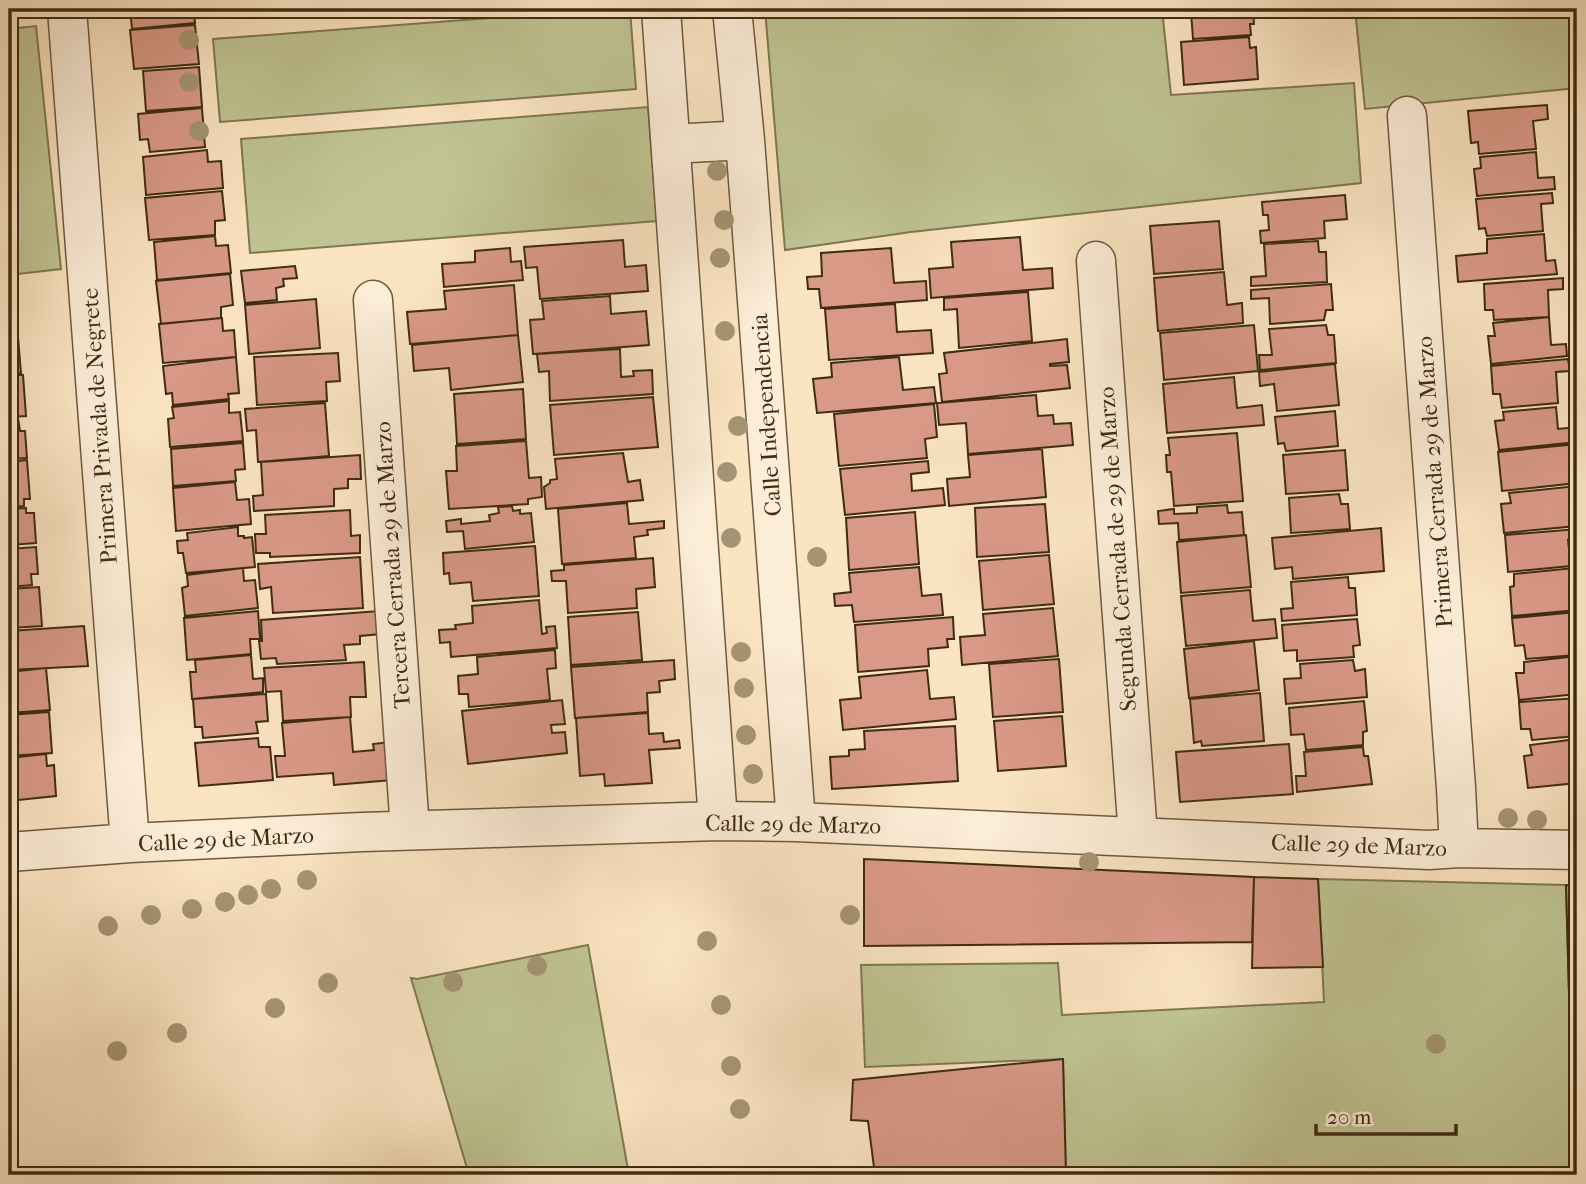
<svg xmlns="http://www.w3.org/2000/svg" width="1586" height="1184" viewBox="0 0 1586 1184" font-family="'IM FELL French Canon',serif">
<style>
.green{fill:#c0c493;stroke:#807853;stroke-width:2}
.building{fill:#d99987;stroke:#3f2c13;stroke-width:2}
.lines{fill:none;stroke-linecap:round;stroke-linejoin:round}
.street-casing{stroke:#6e5a3f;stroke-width:41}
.street{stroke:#fcedd7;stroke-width:38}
.tree{fill:#a59473}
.labels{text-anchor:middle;stroke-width:6;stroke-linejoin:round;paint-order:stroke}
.street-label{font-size:23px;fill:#3f2c13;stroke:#fcedd7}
</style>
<rect width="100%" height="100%" fill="#fbe4c2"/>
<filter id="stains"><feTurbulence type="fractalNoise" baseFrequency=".00286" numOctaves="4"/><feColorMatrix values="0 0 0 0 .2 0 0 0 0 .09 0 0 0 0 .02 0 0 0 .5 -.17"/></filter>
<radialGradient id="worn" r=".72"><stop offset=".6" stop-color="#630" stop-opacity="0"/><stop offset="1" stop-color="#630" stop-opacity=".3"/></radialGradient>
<path class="green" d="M608,9H630L636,89L220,122L213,39Z
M765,9H1162L1171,95L1354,83L1361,183L911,232L785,250Z
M1355,9H1577V88L1365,109Z
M36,26L61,269L9,275V29Z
M648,107L657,221L250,253L241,139Z
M1318,879L1566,885L1569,994H1577V1175H1066L1063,1059L865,1067L861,965L1058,963L1062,1015L1324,1002Z
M588,945L629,1175H469L411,978L417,979Z"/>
<path class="building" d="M130,9H194L195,23L132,29Z
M1177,9H1253L1254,24H1250L1251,35L1193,39L1191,12L1177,14Z
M195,25L199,64L134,69L130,30Z
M1249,37L1250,48L1256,47L1258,79L1184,85L1181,42Z
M199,67L202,107L146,111L143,71Z
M1547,105L1548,119L1533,121L1536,149L1479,154L1478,142L1471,143L1468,111Z
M202,108L205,147L150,152L148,139L140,140L138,114Z
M207,150L208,162L221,161L223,188L146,195L143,157Z
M1536,152L1538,178L1554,177L1555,189L1477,196L1474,169L1481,168L1480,157Z
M222,191L225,220L215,221V235L149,240L145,198Z
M1552,193L1553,203L1541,204L1543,231L1487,236L1485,228L1479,229L1476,199Z
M1345,195L1347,219L1324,221L1325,238L1261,243L1260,231L1269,230L1268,215H1263L1262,202Z
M1219,221L1223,269L1154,274L1150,226Z
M1544,234L1546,261L1555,260L1557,274L1458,282L1456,256L1487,253V239Z
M215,236L216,246L228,245L231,273L157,280L154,242Z
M1020,237L1023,270L1052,268L1053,288L931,298L929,269L953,267L951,242Z
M623,240L625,267L646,265L648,291L540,299L537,267L526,268L524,247Z
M1318,241L1319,252H1326L1327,282L1251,286V277L1266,276L1264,244Z
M510,248L511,262L521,261L523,280L444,287L442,264L475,262V251Z
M891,248L894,283L926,281L927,300L821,308L819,289H808L807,277L822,276L821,253Z
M295,266L297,278L283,279L284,286L276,288L277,300L245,303L241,271Z
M1224,272L1227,305L1242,303L1243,323L1158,331L1154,278Z
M230,274L233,305L221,307V318L161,324L156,281Z
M1563,278V289L1548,290L1549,317L1494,320L1493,310H1485L1484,284Z
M1331,284L1333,310H1326L1324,320L1270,324L1269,298L1251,299V290Z
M514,285L518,335L410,344L407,312L446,309L444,291Z
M9,291H15L17,322H11L12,335H9Z
M1028,292L1032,341L959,348L957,309L944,310V298Z
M610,296L611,314L646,311L649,345L533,354L530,320L544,319L542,301Z
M316,299L320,348L249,354L245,305Z
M895,304L897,332L931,330L933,353L829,360L825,309Z
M1549,317L1551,345L1566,344L1567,356L1491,364L1488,336H1495L1493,323Z
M222,318L223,331L234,330L236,357L163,363L159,324Z
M1254,325L1258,371L1164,380L1160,333Z
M1326,325L1328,335H1334L1336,363L1260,370L1259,355H1272L1269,329Z
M9,335L10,338L18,337L21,373L9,374Z
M518,335L523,382L451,390L449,368L414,371L412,345Z
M1067,339L1069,362L1050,364V366L1067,365L1070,388L942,402L939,374L947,373L944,353Z
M620,349L621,377L634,376L633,371L652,370L653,394L550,401L549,371L539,372L537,354Z
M338,353L340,381L326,382L327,401L257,405L254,357Z
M236,357L239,393L228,394L229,399L173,405L172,393L166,394L163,366Z
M899,357L903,390L934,387L936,403L817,413L813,379L832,377L831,363Z
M1568,359L1570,371L1556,372L1558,403L1502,408L1500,394H1493L1491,366Z
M1335,364L1339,405L1277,411L1274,384L1260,386L1259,372Z
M9,375H23L26,416L9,417Z
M1234,377L1237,408L1262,405L1264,425L1167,433L1163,384Z
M523,389L526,439L457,444L454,394Z
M1036,395L1038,416L1053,415L1054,424L1071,423L1073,445L968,454L966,423L939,425L937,403Z
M653,397L658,447L554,455L550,405Z
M229,401V413L240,412L243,441L170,447L168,419L174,418L172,407Z
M325,403L329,456L258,462L256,430L247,431L245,409Z
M934,404L937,437L925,439L927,458L839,466L834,414Z
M1556,407L1558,429L1576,427L1577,442L1499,450L1495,421L1504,420L1503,412Z
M1335,411L1338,446L1286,451L1284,443L1278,444L1275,417Z
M9,418H18L20,431H25L27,458L9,459Z
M1237,433L1243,501L1174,506L1171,472H1167L1166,455H1170L1168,438Z
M526,441L529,478L541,477L542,497L528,499V504L449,509L446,471H457L456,446Z
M243,443L245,469L235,470L236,481L173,486L171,449Z
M1577,444V483L1502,491L1498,452Z
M1042,449L1046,497L949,506L947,479L970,477L968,455Z
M1345,450L1348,490L1286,494L1283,455Z
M623,453L628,482L640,480L643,500L546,509L544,487L550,483V480L557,479L555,459Z
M360,455L361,479H348V488L334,489V506L254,511L253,496L263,495L261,462Z
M27,460L30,499H24V506L9,507V462Z
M928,461L929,472L911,474L912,491L943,488L945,505L845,515L840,469Z
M235,482L237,500L249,499L251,524L176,531L173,488Z
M1577,486V526L1504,533L1501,504L1511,503L1509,493Z
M1339,494L1341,504H1348L1350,529L1291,533L1289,498Z
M627,503L629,524L664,521V528L647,530L648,535L634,537L636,558L562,564L558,509Z
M1045,504L1049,552L977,557L975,508Z
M1227,505L1228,513L1242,512L1244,535L1179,540L1178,523L1159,524L1158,511L1174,509V514L1197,513V507Z
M512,506L513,511L520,510V514L531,513L534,542L465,549L463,531L447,532L446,521L461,519V524L490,521L489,515L499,513L498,507Z
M26,508V513H34L36,543L9,545V509Z
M350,510L351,536L360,535V553L270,557V553H256L255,534H266L265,515Z
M915,512L919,564L849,570L846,518Z
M238,527V536H244V538L252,537L255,567L186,573L183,553H178L177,541L188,540L187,533Z
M1381,528L1384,571L1293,579L1292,567L1275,569L1272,538Z
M1577,529V539L1568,540L1571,566L1508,572L1505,535Z
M1246,535L1251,587L1181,593L1177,542Z
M535,546L539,596L473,601L471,582L450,584L449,573L444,574L443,553Z
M36,547L38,574H31L32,585L9,587V549Z
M1049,555L1054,604L983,610L979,561Z
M360,557L363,608L273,613L271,587L260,589L258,564Z
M653,558L655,587L636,589L637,608L568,613L566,581H552L551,571L564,570V565Z
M919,567L922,596L941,594L943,615L854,622L852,605L835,606L834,594L851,592L849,573Z
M243,568L244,581L255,580L258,608L185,616L182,588L188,586L187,575Z
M1574,568L1575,583H1577V610L1512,616L1510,587L1514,586V574Z
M1348,577L1349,588H1355L1357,615L1282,621L1281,609L1293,608L1291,582Z
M39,587L42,626L9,628V589Z
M1250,590L1253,621L1275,619L1277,638L1186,646L1181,596Z
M539,600L542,634L547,633L546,627L555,626L557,648L451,657L450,642L440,643L439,630L456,629L455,625L473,623L472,606Z
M1053,608L1058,656L962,665L960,637L985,635L983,614Z
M258,611L260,639H250L251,654L187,660L184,618Z
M379,611L381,634L360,636V644L344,645L346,660L277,664L276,658L261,659L259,641H262L261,620Z
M638,612L642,660L571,665L568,617Z
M1577,612V623L1575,624L1577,655L1526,659L1524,645L1515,646L1512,618Z
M953,617L954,639H947L948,647L928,649L929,666L858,672L855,625Z
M1357,619L1360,645L1353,646L1354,657L1297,661V650L1284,651L1282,625Z
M84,626L88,666L9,670V631Z
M1254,641L1259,690L1189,698L1184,649Z
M555,650L556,668L547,669L550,700L469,707L468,694H459L458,676L478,674L477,657Z
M251,655L253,679L263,678V692L192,699L190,672H196L195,660Z
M1577,656V694L1519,700L1516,673H1524V662Z
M1059,659L1063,712L993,717L989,664Z
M674,660L675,679L659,681L660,692L647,693L648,712L575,718L571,667Z
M1353,660L1355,671L1365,669L1367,697L1286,704L1284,679L1301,678L1300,664Z
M364,662L366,697H350L351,717L283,721L281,691L266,692L264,668Z
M46,668L50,710L9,713V672Z
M927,670L930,699L954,697L956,719L843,730L840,700L861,698L859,677Z
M1260,693L1264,741L1202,746L1201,741L1194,743L1190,699Z
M266,694L268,721L256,722L258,733L203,738L202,727H195L193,699Z
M1577,698V736L1532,740L1530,729H1521L1519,702Z
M562,700L565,724L551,725L552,733L565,732L567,753L468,764L462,711Z
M1364,701L1367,731L1363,732V745L1306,750L1304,734L1291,735L1289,708Z
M49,712L52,753L9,756V715Z
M648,713L649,734L663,733L664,742L679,740L680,748L649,750L652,783L605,786L604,774L580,776L576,718Z
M1062,716L1066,766L998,771L994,721Z
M350,717L353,752L374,750L373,744L389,742L392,780L334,785L333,773L277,777L275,756H285L282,723Z
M955,726L958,781L832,789L830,757L849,756V750L865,749L864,731Z
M258,738L259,747H270L273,780L199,786L195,743Z
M1577,739V783L1528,788L1524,756L1532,755L1530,745Z
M1289,744L1293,794L1180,802L1176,752Z
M1363,747L1364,756H1368L1372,784L1297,792L1296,776H1306L1304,752Z
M46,754L47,766L54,765L56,796L9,801V758Z
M864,859L1254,877L1252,942L864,946Z
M1254,877L1318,879L1323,967L1252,968Z
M1566,885L1577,886V994H1569Z
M1063,1059L1066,1175H875L868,1121L851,1120L853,1080Z"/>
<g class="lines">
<defs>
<path id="street" d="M67,9L130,843
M661,9L718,821
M732,9L745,140L796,822
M1407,116L1456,788L1459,848
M671,144L745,140
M1096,261L1138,836
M373,300L410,830
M9,852L130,843L362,832L718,821L796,822L1429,850L1459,848L1577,850"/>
</defs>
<use href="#street" class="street-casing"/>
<use href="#street" class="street"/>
</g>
<g class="tree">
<circle cx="189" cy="40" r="10"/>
<circle cx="189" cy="82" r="10"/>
<circle cx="199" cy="131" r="10"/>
<circle cx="717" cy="171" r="10"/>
<circle cx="724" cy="220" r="10"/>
<circle cx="720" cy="258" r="10"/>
<circle cx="725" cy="331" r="10"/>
<circle cx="738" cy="426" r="10"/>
<circle cx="727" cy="472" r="10"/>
<circle cx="731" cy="538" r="10"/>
<circle cx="817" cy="557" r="10"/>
<circle cx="741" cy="652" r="10"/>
<circle cx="744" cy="688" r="10"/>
<circle cx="746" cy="735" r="10"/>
<circle cx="753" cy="774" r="10"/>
<circle cx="1508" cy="818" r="10"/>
<circle cx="1537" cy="820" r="10"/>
<circle cx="1089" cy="862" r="10"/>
<circle cx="307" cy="880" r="10"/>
<circle cx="271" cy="889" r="10"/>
<circle cx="248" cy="895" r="10"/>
<circle cx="225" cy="902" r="10"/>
<circle cx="192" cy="909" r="10"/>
<circle cx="151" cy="915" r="10"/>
<circle cx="850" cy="915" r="10"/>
<circle cx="108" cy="926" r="10"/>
<circle cx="707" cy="941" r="10"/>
<circle cx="537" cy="966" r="10"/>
<circle cx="453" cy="982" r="10"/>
<circle cx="328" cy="983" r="10"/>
<circle cx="721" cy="1005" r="10"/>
<circle cx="275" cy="1008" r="10"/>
<circle cx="177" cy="1033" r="10"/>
<circle cx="1436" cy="1044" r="10"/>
<circle cx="117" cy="1051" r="10"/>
<circle cx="731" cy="1066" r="10"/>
<circle cx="740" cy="1109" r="10"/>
</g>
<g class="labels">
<g class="street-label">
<text transform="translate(766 415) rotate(-94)" y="8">Calle Independencia</text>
<text transform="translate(99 426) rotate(-94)" y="8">Primera Privada de Negrete</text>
<text transform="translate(1434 482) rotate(-94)" y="8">Primera Cerrada 29 de Marzo</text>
<text transform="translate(1117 549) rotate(-94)" y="8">Segunda Cerrada de 29 de Marzo</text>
<text transform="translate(392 565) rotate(-94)" y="8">Tercera Cerrada 29 de Marzo</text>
<text transform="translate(793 824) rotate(1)" y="8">Calle 29 de Marzo</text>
<text transform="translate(226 839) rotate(-3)" y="8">Calle 29 de Marzo</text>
<text transform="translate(1359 845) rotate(2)" y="8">Calle 29 de Marzo</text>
</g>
</g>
<rect width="1586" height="1184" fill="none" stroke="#fbe4c2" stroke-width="35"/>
<rect x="10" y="10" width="1565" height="1163" fill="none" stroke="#3f2c13" stroke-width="3.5"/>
<rect x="18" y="18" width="1551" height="1149" fill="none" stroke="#3f2c13" stroke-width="2"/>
<path d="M1316 1124v10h140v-10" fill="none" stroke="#3f2c13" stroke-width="3.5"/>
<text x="1327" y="1124" font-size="21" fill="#3f2c13" stroke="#fcedd7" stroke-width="5" paint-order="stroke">20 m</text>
<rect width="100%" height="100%" filter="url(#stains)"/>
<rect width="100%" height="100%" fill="url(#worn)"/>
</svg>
